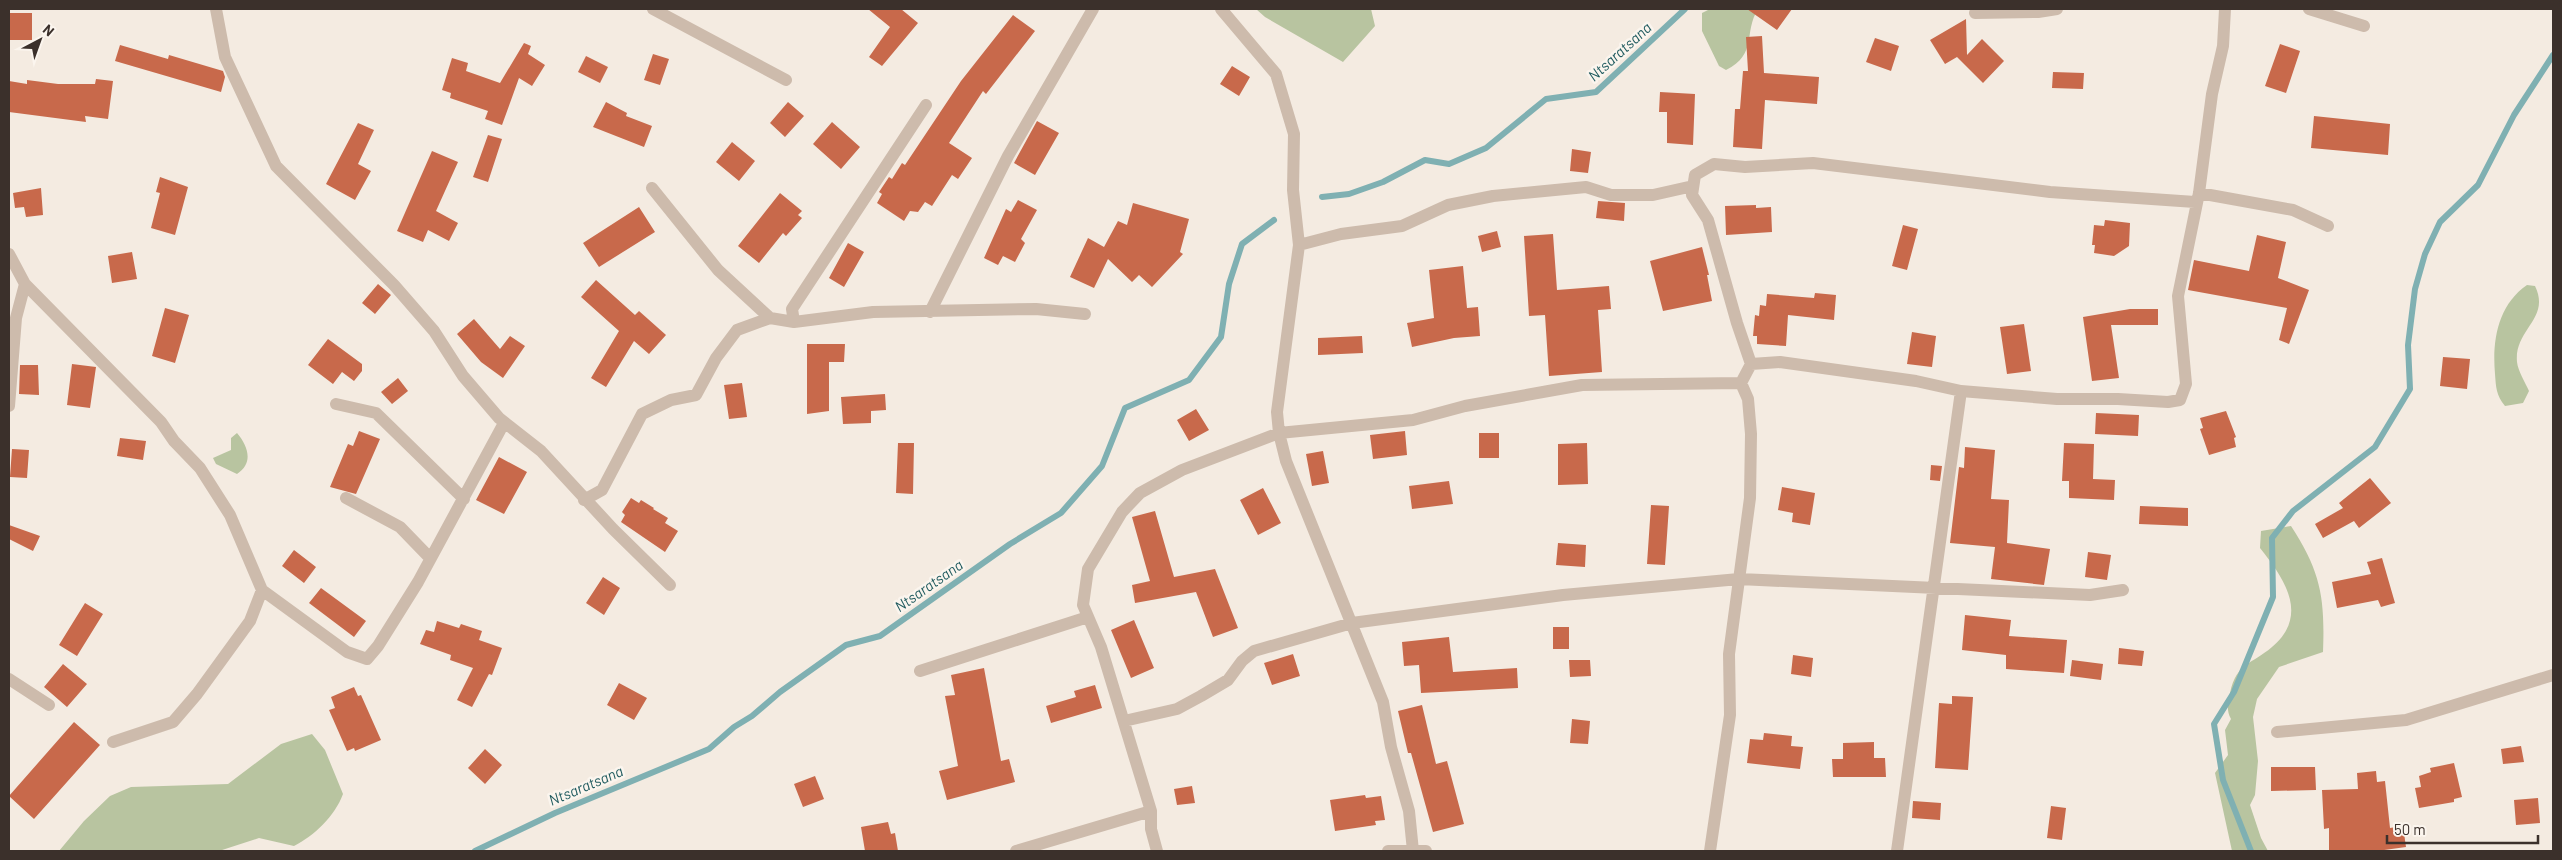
<svg xmlns="http://www.w3.org/2000/svg" width="2562" height="860" viewBox="0 0 2562 860" font-family="Barlow,sans-serif">
<style>
.green{fill:#b8c4a0}
.lines{fill:none;stroke-linecap:round;stroke-linejoin:round}
.stream{stroke:#7fb0b2;stroke-width:6}
.building{fill:#c8694b}
.minor{stroke:#cdbbac;stroke-width:12}
.labels{text-anchor:middle;stroke-width:5;stroke-linejoin:round;paint-order:stroke}
.water-label{font-size:15px;font-style:italic;fill:#1f5a5e;stroke:#fbf5ee}
</style>
<rect width="100%" height="100%" fill="#f4ebe1"/>
<path class="green" d="M1256,9H1371L1375,26L1343,62L1265,17Z
M1710,9H1758C1743,33 1758,54 1726,70L1719,66L1702,31V13Z
M2527,285L2535,286C2551,319 2514,329 2517,362C2518,371 2525,382 2529,391L2523,403L2505,406C2496,395 2496,387 2495,374C2492,340 2498,305 2527,285Z
M237,433C248,446 254,463 237,474L216,464L213,458L231,450V438Z
M2291,526C2321,572 2325,598 2323,652L2279,667L2257,699L2253,717L2258,761L2255,795L2250,805L2261,838L2268,851H2232L2215,773L2228,755L2225,730L2231,719C2226,710 2228,703 2230,693C2237,662 2251,665 2272,647C2310,615 2284,578 2260,548L2261,531Z
M312,734L325,750L343,794C335,816 314,836 294,846L259,838L219,851H59L84,821L110,796L131,787L228,784L281,744Z"/>
<g class="lines">
<path class="stream" d="M1322,197L1349,194L1383,182L1425,160L1449,164L1486,148L1546,99L1596,92L1685,9
M475,851L555,813L709,749L734,727L752,716L780,692L846,645L880,636L1010,544L1061,513L1102,466L1125,408L1189,380L1221,337L1229,284L1242,244L1274,220
M2251,851L2223,780L2214,724L2234,692L2273,597L2272,538L2293,511L2375,447L2410,389L2408,345L2415,289L2425,254L2440,222L2478,185L2514,115L2553,55"/>
</g>
<path class="building" d="M868,9H901L918,23L882,66L869,57L890,27Z
M1747,9H1792L1777,30Z
M9,13H32V40H9Z
M1013,15L1035,31L986,94L983,91L949,143L972,158L958,179L952,175L932,206L925,202L918,212L910,211L904,221L877,203L882,194L879,192L889,177L892,179L902,163L905,165L961,81Z
M1966,19L1967,55L1982,39L2004,61L1983,83L1957,57L1945,64L1930,40Z
M1762,36L1764,73L1819,77L1817,104L1765,100L1762,149L1733,147L1735,109H1740L1743,71H1748L1746,37Z
M1875,38L1899,46L1891,71L1866,62Z
M524,43L531,46L528,54L545,65L532,86L519,78L502,125L485,119L488,111L450,98L451,93L442,90L452,58L468,63L466,71L500,83Z
M2280,44L2300,51L2286,93L2265,86Z
M120,45L168,59L169,55L223,71L225,77L221,92L115,61Z
M653,54L669,59L660,85L644,80Z
M586,56L608,67L600,83L578,72Z
M1232,66L1250,77L1239,96L1220,84Z
M2053,72L2084,73L2083,89L2052,88Z
M96,79L113,81L108,119L85,116L86,122L9,112V81L27,84V80L58,84H95Z
M1660,92L1695,94L1693,145L1667,143V112H1659Z
M606,102L627,113L626,116L652,126L644,147L593,127Z
M788,102L804,116L785,137L770,123Z
M2314,116L2390,124L2388,155L2311,148Z
M1037,121L1059,133L1035,175L1014,163Z
M832,122L860,147L841,169L813,144Z
M358,123L374,130L358,164L371,171L355,200L326,184Z
M488,135L502,139L488,182L473,177Z
M732,142L755,161L739,181L716,162Z
M1572,149L1591,152L1588,173L1570,171Z
M432,151L458,162L436,211L458,223L449,241L428,230L423,242L397,231Z
M160,177L188,187L175,235L151,228L160,193L156,192Z
M41,188L43,215L26,217L24,207L15,208L13,193Z
M780,193L802,211L798,215L802,218L786,236L783,233L759,263L738,246Z
M1018,200L1037,210L1021,239L1025,243L1015,262L1003,256L998,265L984,258L1006,209L1011,212Z
M1598,201L1625,203L1624,221L1596,218Z
M1133,203L1189,219L1180,252L1183,254L1152,287L1139,275L1132,282L1108,259L1094,288L1070,277L1088,238L1104,247L1118,221L1127,225Z
M1756,205V208L1771,207L1772,232L1726,235L1725,206Z
M639,207L655,232L599,267L583,243Z
M2105,220L2130,223L2129,246L2114,256L2094,253L2095,245H2092L2094,225L2104,226Z
M1903,225L1918,229L1907,270L1892,266Z
M1497,231L1501,247L1482,252L1478,236Z
M1553,234L1557,290L1609,286L1611,309L1598,310L1602,372L1549,376L1545,315L1529,316L1524,236Z
M2257,235L2286,242L2278,278L2309,290L2289,344L2279,340L2287,308L2188,290L2194,260L2249,271Z
M848,243L864,252L844,287L829,278Z
M1702,247L1709,275H1707L1712,301L1663,311L1650,261Z
M132,252L137,279L112,283L108,256Z
M1463,266L1467,308L1478,307L1480,336L1454,338L1412,347L1407,323L1434,318L1429,270Z
M596,280L635,315L639,311L666,335L649,354L634,341L606,387L591,378L619,331L581,297Z
M378,284L391,295L375,314L362,303Z
M1815,293L1836,295L1834,320L1788,315L1786,346L1757,344V336H1753L1755,315L1759,316L1760,305L1766,306L1767,294L1814,298Z
M165,308L189,315L175,363L152,356Z
M2130,309H2158V325H2111L2119,378L2092,381L2083,317Z
M474,319L500,349L510,336L525,346L503,378L481,362L457,334Z
M2024,324L2031,371L2007,374L2000,327Z
M1912,332L1936,336L1932,367L1907,364Z
M1362,336L1363,353L1318,355V338Z
M328,339L362,364V371L354,381L342,372L333,384L308,365Z
M807,344H845L844,362H829V411L807,414Z
M2443,357L2470,359L2467,389L2440,386Z
M72,364L96,367L90,408L67,405Z
M20,365H38L39,395L19,394Z
M398,378L408,391L392,404L381,392Z
M742,383L747,417L729,419L724,385Z
M885,394L886,410L871,411V423L843,424L841,397Z
M1196,409L1209,430L1189,441L1177,420Z
M2226,411L2236,437L2234,438L2236,447L2209,455L2200,429L2203,428L2200,418Z
M2096,413L2139,415L2138,436L2095,434Z
M359,431L380,439L356,494L330,487L348,444L353,446Z
M1405,431L1407,455L1373,459L1370,435Z
M1479,433H1499V458H1479Z
M120,438L146,441L143,460L117,456Z
M898,443H914L913,494L896,493Z
M1587,443L1588,484L1558,485V444Z
M2064,443L2094,444L2093,479L2115,480L2114,500L2069,498V481H2062Z
M1965,447L1995,450L1991,499L2009,500L2007,543L2050,549L2044,585L1991,579L1995,547L1950,543L1959,467L1964,468Z
M12,449L29,450L27,478L10,477Z
M1323,451L1329,483L1312,486L1306,454Z
M499,457L527,472L504,514L476,500Z
M1931,465L1942,466L1940,481L1930,480Z
M2370,478L2391,503L2359,528L2354,521L2323,538L2315,524L2343,508L2339,503Z
M1449,481L1453,504L1412,509L1409,486Z
M1782,487L1815,493L1810,525L1792,522L1793,513L1778,510Z
M1263,488L1281,523L1258,535L1240,500Z
M631,498L639,503L641,500L654,508L653,509L668,518L665,523L678,531L665,552L621,522L625,515L622,512Z
M1651,505L1669,506L1665,565L1647,564Z
M2140,506L2188,508V526L2139,524Z
M1155,511L1174,577L1215,569L1238,628L1213,637L1196,592L1135,603L1132,585L1150,581L1132,517Z
M9,525L40,536L33,551L9,539Z
M1558,543L1586,545L1585,567L1556,565Z
M294,550L316,567L304,583L282,566Z
M2088,552L2111,555L2107,580L2085,577Z
M2382,558L2395,603L2381,607L2378,600L2337,608L2332,582L2371,574L2367,562Z
M603,577L620,588L604,615L586,603Z
M321,588L366,621L354,637L309,603Z
M85,603L103,614L77,656L59,645Z
M1965,615L2011,620L2009,636L2067,640L2064,673L2006,669V655L1962,650Z
M1134,620L1154,668L1131,678L1111,630Z
M437,621L459,628L461,624L482,631L479,640L502,648L492,675L489,674L472,707L457,700L473,668L450,660L451,655L420,644L426,630L434,632Z
M1553,627H1569V649H1553Z
M1449,637L1453,672L1517,668L1518,688L1421,693L1419,665L1404,666L1402,642Z
M2119,648L2144,651L2142,666L2118,664Z
M1293,654L1300,676L1272,685L1264,663Z
M1793,655L1813,658L1811,677L1791,674Z
M1569,660H1590L1591,676L1570,677Z
M2072,660L2103,664L2101,680L2070,676Z
M63,664L87,684L67,707L44,687Z
M984,668L1001,761L1009,759L1015,782L947,800L939,771L958,766L945,696L955,695L951,675Z
M619,683L647,698L634,720L607,705Z
M1095,685L1102,708L1051,723L1046,706L1076,697L1074,691Z
M354,687L358,696L361,695L381,740L355,751L354,748L347,751L329,710L335,708L331,697Z
M1952,696L1973,697L1968,770L1935,768L1939,703L1952,704Z
M1422,705L1436,764L1447,761L1464,824L1433,832L1411,753H1408L1398,711Z
M1572,719L1590,721L1588,744L1570,743Z
M74,722L100,745L34,819L9,796Z
M1764,733L1792,736L1791,746L1803,747L1800,769L1747,763L1750,739L1763,740Z
M1874,742V758H1885L1886,777H1833L1832,759H1843V743Z
M2521,746L2524,762L2503,764L2501,749Z
M485,749L502,765L485,784L468,768Z
M2454,763L2462,797L2454,799V802L2419,808L2415,788L2421,787L2419,776L2431,772L2430,768Z
M2271,767H2315L2316,790L2271,791Z
M2376,771L2377,782L2385,781L2390,828L2403,826L2406,847L2377,851H2329V828L2324,829L2322,790L2358,789L2357,773Z
M815,776L824,799L803,807L794,784Z
M1192,786L1195,803L1177,805L1174,789Z
M1365,795L1366,798L1381,796L1385,820L1375,821L1376,825L1335,831L1330,800Z
M2538,798L2540,823L2516,825L2514,800Z
M1913,801L1941,803L1940,820L1912,818Z
M2051,806L2066,808L2062,840L2047,838Z
M888,822L891,834L895,833L898,851H865L861,827Z"/>
<g class="lines">
<path class="minor" d="M216,9L225,57L276,166L394,285L434,331L463,376L499,418L541,451L613,529L670,585
M653,9L786,80
M1221,9L1276,74L1294,134L1293,190L1299,245L1277,412L1279,433L1286,461L1383,702L1391,747L1409,811L1413,851
M2309,9L2364,26
M1975,13L2038,12L2057,9
M652,188L718,270L770,318
M2199,193L2293,210L2328,226
M1299,245L1341,234L1402,226L1448,205L1493,196L1586,187L1611,195H1653L1693,186
M9,254L25,284L161,422L174,441L200,468L230,515L262,590L347,652L367,659L378,646L418,582L504,423
M930,312L1008,156L1093,9
M794,322L792,309L926,105
M1751,364L1737,323L1708,220L1692,195L1695,175L1714,164L1745,167L1813,163L2050,192L2195,202
M1961,391L2057,399H2118L2168,402L2180,400L2186,384L2178,296L2199,193L2212,94L2223,46L2225,9
M336,404L376,413L464,499
M9,406L16,318L25,284
M346,498L400,527L430,558
M584,500L602,490L642,414L671,400L696,395L716,358L737,330L770,318L794,322L873,312L1036,309L1085,314
M920,671L1088,617
M9,679L49,705
M1124,721L1177,709L1201,696L1228,680L1242,661L1254,651L1352,623L1563,595L1739,579L2090,595L2123,590
M2277,732L2406,720L2553,675
M113,742L173,722L197,694L250,621L262,590
M1016,851L1151,811
M1157,851L1151,829V811L1101,647L1083,605L1088,569L1122,512L1140,493L1182,470L1279,433L1413,420L1465,406L1582,385L1741,383L1751,364L1780,362L1916,381L1961,391L1897,851
M1388,851H1426
M1710,851L1730,715L1729,654L1750,498L1751,434L1748,399L1741,383"/>
</g>
<g class="labels">
<g class="water-label">
<text transform="translate(1620 52) rotate(-42)" y="5">Ntsaratsana</text>
<text transform="translate(929 586) rotate(-35)" y="5">Ntsaratsana</text>
<text transform="translate(586 786) rotate(-23)" y="5">Ntsaratsana</text>
</g>
</g>
<rect width="2562" height="860" fill="none" stroke="#3b302b" stroke-width="20"/>
<g transform="translate(40 40) rotate(41)" stroke="#fbf5ee" stroke-width="4" paint-order="stroke">
<path d="M0-4L9 19L0 12L-9 19Z" fill="#3b302b"/>
<text y="-8" font-size="14" font-weight="bold" text-anchor="middle" fill="#3b302b">N</text>
</g>
<path d="M2387 835v8h151v-8" fill="none" stroke="#3b302b" stroke-width="2.5"/>
<text x="2394" y="835" font-size="15" fill="#3b302b" stroke="#fbf5ee" stroke-width="4" paint-order="stroke">50 m</text>
</svg>
